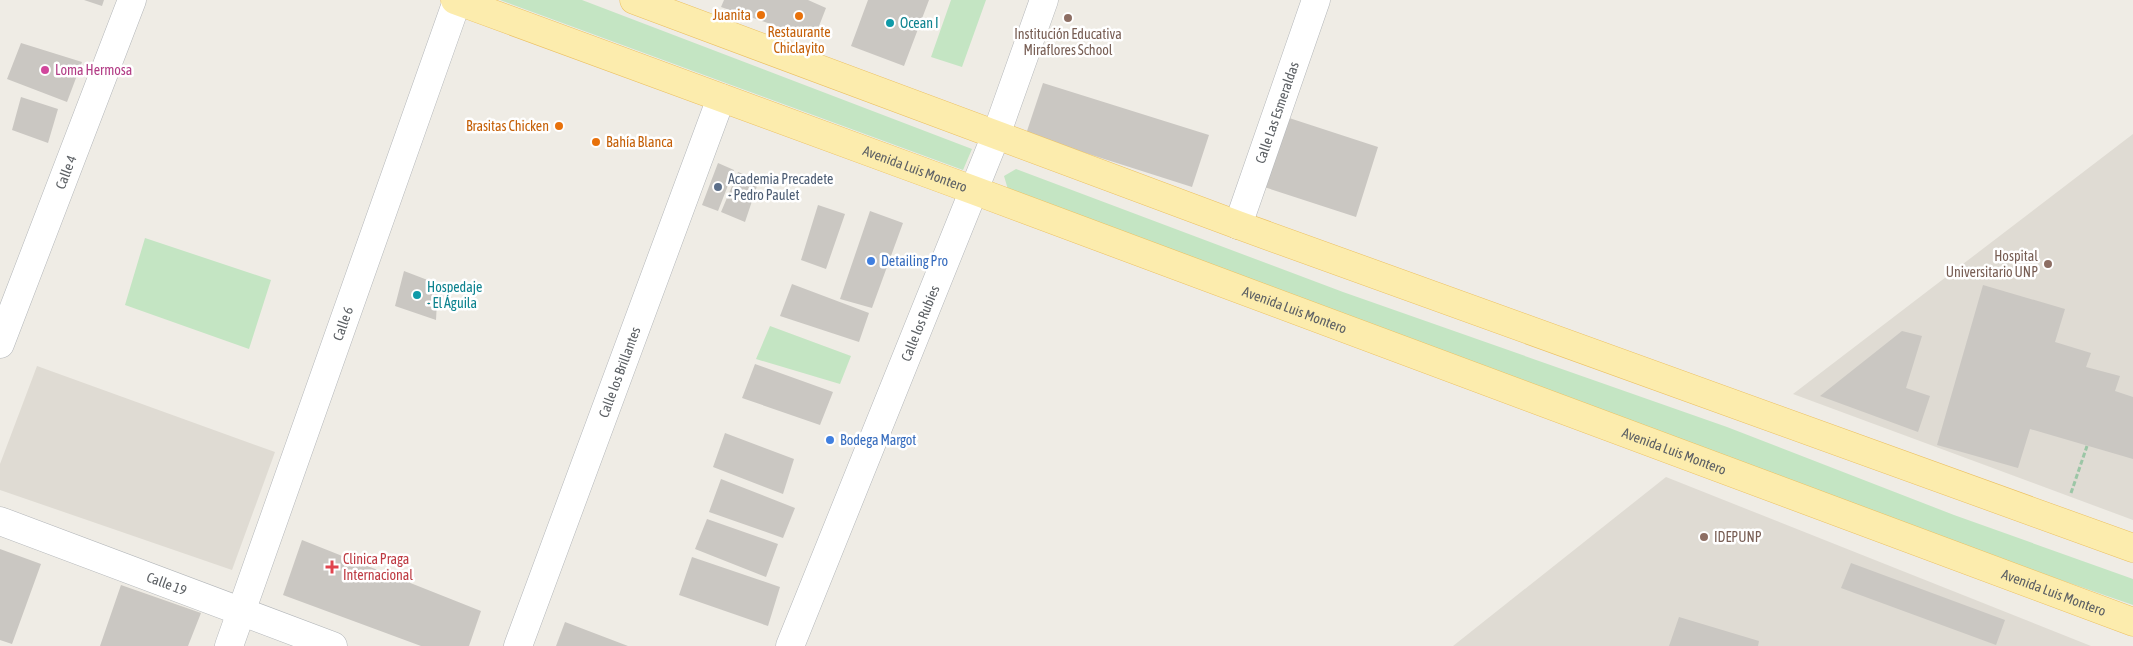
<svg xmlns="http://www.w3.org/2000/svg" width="2133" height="646" viewBox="0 0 2133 646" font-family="'Asap Condensed',sans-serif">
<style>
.education{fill:#dfdbd3}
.green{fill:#c4e5c3}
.building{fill:#cac7c2}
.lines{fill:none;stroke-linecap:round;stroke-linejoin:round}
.minor-casing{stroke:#b3b6b9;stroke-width:29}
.major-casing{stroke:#ecc061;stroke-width:29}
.path{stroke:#9cc6a6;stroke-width:3;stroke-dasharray:5 2.5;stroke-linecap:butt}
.minor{stroke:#fff;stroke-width:28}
.major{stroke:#fcecad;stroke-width:28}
.food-dot{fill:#e8710a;stroke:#fff;stroke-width:2}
.education-dot{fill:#8d6e63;stroke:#fff;stroke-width:2}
.culture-dot{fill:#0f9aa8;stroke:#fff;stroke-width:2}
.hotel-dot{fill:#d1479c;stroke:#fff;stroke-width:2}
.service-dot{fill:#5c6f8a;stroke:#fff;stroke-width:2}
.shop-dot{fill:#3f7fe0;stroke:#fff;stroke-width:2}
.health-dot{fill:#e0444e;stroke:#fff;stroke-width:2}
.labels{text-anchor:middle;stroke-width:5;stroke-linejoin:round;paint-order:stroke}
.food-label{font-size:14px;fill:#c56008;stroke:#fff;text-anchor:end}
.culture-label{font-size:14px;fill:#0d838f;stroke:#fff;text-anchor:start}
.education-label{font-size:14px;fill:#785e54;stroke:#fff}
.hotel-label{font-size:14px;fill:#b23c85;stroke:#fff;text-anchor:start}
.street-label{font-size:14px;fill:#5d6165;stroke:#fff}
.service-label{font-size:14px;fill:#4e5e75;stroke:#fff;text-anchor:start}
.shop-label{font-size:14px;fill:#366cbe;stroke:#fff;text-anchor:start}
.health-label{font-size:14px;fill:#be3a42;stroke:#fff;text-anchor:start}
</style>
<rect width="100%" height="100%" fill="#efece5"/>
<path class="education" d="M2133,134V520L1793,394Z
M37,366L275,452L232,570L0,490V464Z
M1666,477L2091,646H1453Z"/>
<path class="green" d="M500,0H582L972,149L963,170Z
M951,0H986L962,67L931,57Z
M1016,169L1343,292L1727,427L1954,515L2133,579V605L1948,541L1009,193L1004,176Z
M145,238L271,280L249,349L125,305Z
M770,326L851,356L840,384L756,359Z"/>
<path class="building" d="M84,0H104L102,6Z
M724,0H808L826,8L814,39L721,7Z
M868,0H929L904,66L851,46Z
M21,43L82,62L67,102L7,79Z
M1043,83L1209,135L1192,187L1026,134Z
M21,97L58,109L48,143L12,130Z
M1280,115L1378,147L1356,217L1258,185Z
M718,163L734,170L718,211L702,205Z
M738,172L759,180L745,222L721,212Z
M818,205L845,214L826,269L801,260Z
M870,211L903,223L872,308L840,299Z
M404,271L438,284L436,320L395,306Z
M792,284L869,313L859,342L780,316Z
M1983,285L2065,309L2055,342L2091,353L2086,367L2120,376L2115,391L2133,397V459L2030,429L2018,468L1937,445Z
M1902,331L1922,336L1906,388L1930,396L1918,432L1820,396Z
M755,364L833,392L820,425L742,398Z
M725,433L794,459L783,494L713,467Z
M721,479L795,508L783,538L709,512Z
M707,519L778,544L766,577L695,549Z
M302,540L481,611L469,646H421L283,595Z
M0,549L41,564L12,644L0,640Z
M692,557L780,587L768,626L679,595Z
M1851,563L2005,620L1996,645L1841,588Z
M121,585L201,613L188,646H100Z
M1679,617L1759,641L1758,646H1669Z
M565,622L628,646H556Z"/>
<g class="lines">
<defs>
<g id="minor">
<path id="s1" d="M1238,225L1316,0"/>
<path id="s2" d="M0,344L132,0"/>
<path id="s3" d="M0,521L333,646"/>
<path id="s4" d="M229,646L457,1"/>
<path id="s5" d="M518,646L721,98"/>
<path id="s6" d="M790,646L996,135L1044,0"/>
</g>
<g id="major">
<path id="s7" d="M455,0L973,190L2133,622"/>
<path d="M634,0L1238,225L2133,548"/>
</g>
</defs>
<use href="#minor" class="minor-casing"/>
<use href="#major" class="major-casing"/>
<path class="path" d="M2071,493L2087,446"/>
<use href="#minor" class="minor"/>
<use href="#major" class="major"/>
</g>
<g class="food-dot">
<circle cx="761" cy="15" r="5"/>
<circle cx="799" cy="16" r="5"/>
<circle cx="559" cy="126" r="5"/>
<circle cx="596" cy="142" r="5"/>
</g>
<g class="education-dot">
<circle cx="1068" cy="18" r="5"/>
<circle cx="2048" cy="264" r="5"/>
<circle cx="1704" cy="537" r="5"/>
</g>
<g class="culture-dot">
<circle cx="890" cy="23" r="5"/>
<circle cx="417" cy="295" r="5"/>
</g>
<circle class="hotel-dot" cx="45" cy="70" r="5"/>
<circle class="service-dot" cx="718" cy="187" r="5"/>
<g class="shop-dot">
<circle cx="871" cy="261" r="5"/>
<circle cx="830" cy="440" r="5"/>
</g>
<path class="health-dot" d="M329.5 559.5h5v5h5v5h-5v5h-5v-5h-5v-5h5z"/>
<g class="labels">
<g class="food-label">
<text x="751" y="20">Juanita</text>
<text x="799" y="37" text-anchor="middle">Restaurante<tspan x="799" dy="16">Chiclayito</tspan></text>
<text x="549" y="131">Brasitas Chicken</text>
<text x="606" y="147" text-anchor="start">Bahía Blanca</text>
</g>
<g class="culture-label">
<text x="900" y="28">Ocean I</text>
<text x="427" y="292">Hospedaje<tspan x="427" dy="16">- El Águila</tspan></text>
</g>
<g class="education-label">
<text x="1068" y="39">Institución Educativa<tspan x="1068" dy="16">Miraflores School</tspan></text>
<text x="2038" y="261" text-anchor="end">Hospital<tspan x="2038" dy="16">Universitario UNP</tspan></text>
<text x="1714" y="542" text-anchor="start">IDEPUNP</text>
</g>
<g class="hotel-label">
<text x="55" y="75">Loma Hermosa</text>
</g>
<g class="street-label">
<text dy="5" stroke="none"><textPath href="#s1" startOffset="119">Calle Las Esmeraldas</textPath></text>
<text dy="5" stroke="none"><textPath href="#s7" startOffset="490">Avenida Luis Montero</textPath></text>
<text dy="5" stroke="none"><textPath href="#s2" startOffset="184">Calle 4</textPath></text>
<text dy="5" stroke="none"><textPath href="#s7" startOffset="895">Avenida Luis Montero</textPath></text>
<text dy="5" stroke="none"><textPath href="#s4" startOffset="342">Calle 6</textPath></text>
<text dy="5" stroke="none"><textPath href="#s6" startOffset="348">Calle los Rubíes</textPath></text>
<text dy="5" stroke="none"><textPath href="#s5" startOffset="292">Calle los Brillantes</textPath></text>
<text dy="5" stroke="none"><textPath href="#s7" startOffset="1300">Avenida Luis Montero</textPath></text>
<text dy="5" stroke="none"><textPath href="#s3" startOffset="178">Calle 19</textPath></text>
<text dy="5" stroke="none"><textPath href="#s7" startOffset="1705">Avenida Luis Montero</textPath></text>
</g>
<g class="service-label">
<text x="728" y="184">Academia Precadete<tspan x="728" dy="16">- Pedro Paulet</tspan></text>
</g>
<g class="shop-label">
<text x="881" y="266">Detailing Pro</text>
<text x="840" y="445">Bodega Margot</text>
</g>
<g class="health-label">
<text x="343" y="564">Clinica Praga<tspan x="343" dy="16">Internacional</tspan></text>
</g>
</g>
</svg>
